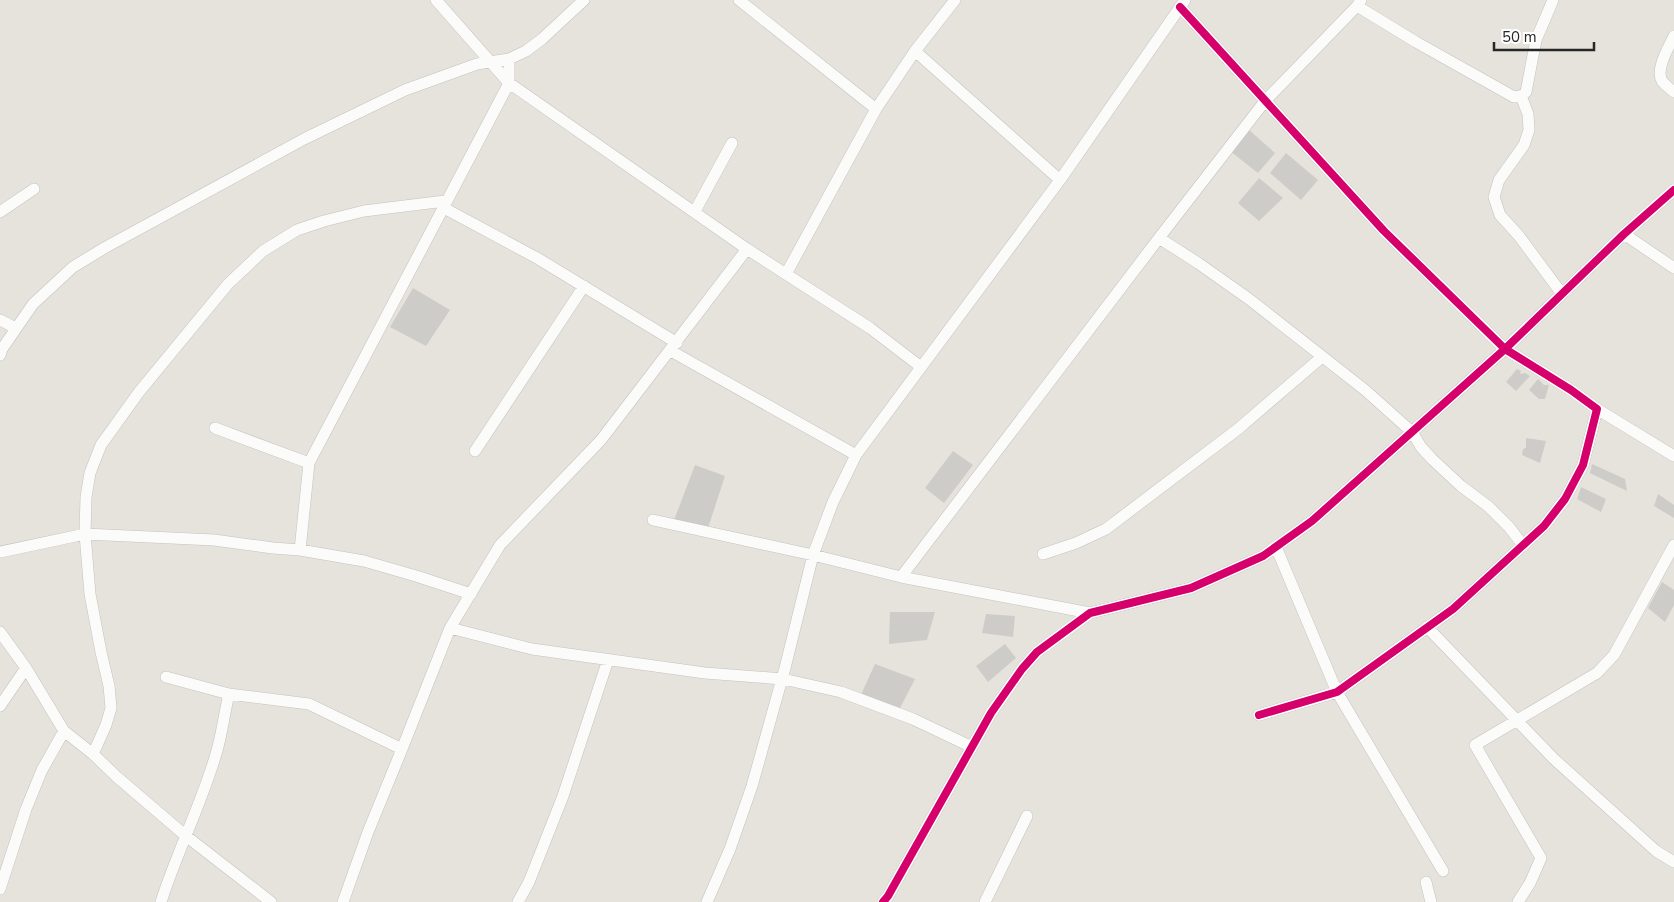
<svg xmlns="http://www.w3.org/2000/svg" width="1674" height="902" viewBox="0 0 1674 902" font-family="'Nunito Sans',sans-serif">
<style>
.building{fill:#ceccc8}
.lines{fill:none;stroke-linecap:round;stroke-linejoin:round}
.street-casing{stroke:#c4c2c2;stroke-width:12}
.street{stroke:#fbfbfa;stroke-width:11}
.cycleway-casing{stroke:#fff;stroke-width:11}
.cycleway{stroke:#d6006c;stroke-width:8}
</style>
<rect width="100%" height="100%" fill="#e6e3dc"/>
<path class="building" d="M1248,129L1275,153L1258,173L1230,151Z
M1286,153L1318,180L1301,200L1270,173Z
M1259,178L1283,198L1259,221L1238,203Z
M413,288L450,310L426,346L390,327Z
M1517,369L1521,371L1520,374L1525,373L1530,376L1516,391L1506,382Z
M1538,379L1544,385H1549L1545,399H1539L1529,390Z
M1526,438L1546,441L1540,463L1522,455L1523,449L1526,448Z
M953,451L973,465L944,503L925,488Z
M1592,464L1625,479L1627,491L1590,473Z
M695,465L725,476L708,528L674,520Z
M1581,487L1606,499L1601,512L1577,499Z
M1658,494L1674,505V518L1654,506Z
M1662,582L1674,590V605L1665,622L1648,608Z
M890,612H935L927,640L889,644Z
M986,614L1015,616L1013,637L982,633Z
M1005,644L1016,658L988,682L976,666Z
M875,664L915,679L899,710L859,699Z"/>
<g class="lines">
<defs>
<path id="street" d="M739,0L876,109
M1357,6L1416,42L1514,97L1521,96L1526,92L1536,40L1553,0
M1180,7L1384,231L1505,349L1571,390L1597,409L1583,465L1565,499L1544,526L1453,609L1337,692L1259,715
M1674,36C1669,47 1655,69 1662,81C1665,85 1670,89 1674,92
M915,51L1060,180
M509,59V83L747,249L870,328L921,367
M1521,96L1528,114L1529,130L1524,145L1499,180L1494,197L1500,215L1519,236L1562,294
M442,207L537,258L677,343
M695,211L732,143
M0,212L34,189
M1624,234L1674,268
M1159,238L1198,263L1249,299L1365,390L1412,432L1421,447L1432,459L1461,486L1489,507L1509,527L1523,545
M786,274L876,109L915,51L955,0
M0,320L16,328
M671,351L856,455
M0,355L2,349L33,304L73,267L106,247L304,139L405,90L477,64L509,59L526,51L542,39L584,0
M1597,409L1674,456
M215,428L309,463
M475,451L584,286
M653,520L813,555L901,577L1090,613
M1276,547L1337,692L1443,871
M300,550L309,463L509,83L436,0
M0,552L85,534L214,540L273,548L300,550L364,561L416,576L471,594
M1043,554L1076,543L1106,529L1238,429L1322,357
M901,577L1159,238L1265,101L1357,6L1361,0
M1427,627L1554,759L1656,851L1674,862
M450,628L532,649L705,673L783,679L841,692L913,719L972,747
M0,632L26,668L64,731L93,754L117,777L186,836L271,902
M166,677L229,694L309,704L402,749
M0,706L26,668
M93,754L106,725L111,708L109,686L101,652L90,594L85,534L86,497L90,473L101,445L139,392L228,284L263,251L297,230L324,221L364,211L445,201
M1426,882L1431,902
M0,889L26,809L42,770L64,731
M161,902C177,852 201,805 216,754C222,735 224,714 229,694
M343,902L368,832L402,749L450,628L500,545L601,440L747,249
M518,902L529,882L563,796L608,660
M707,902L730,849L752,786L785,668L813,555L833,502L856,455L1060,180L1185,0
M883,902L888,896L991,713L1022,669L1037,652L1090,613L1191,588L1263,556L1312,521L1505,349L1624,234L1674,190
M985,902L1027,816
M1518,902L1530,883L1541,858L1475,745L1597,673L1614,655L1674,545"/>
</defs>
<use href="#street" class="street-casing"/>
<use href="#street" class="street"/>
<defs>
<path id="cycleway" d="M1180,7L1384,231L1505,349L1571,390L1597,409L1583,465L1565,499L1544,526L1453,609L1337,692L1259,715
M883,902L888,896L991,713L1022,669L1037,652L1090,613L1191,588L1263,556L1312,521L1505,349L1624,234L1674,190"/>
</defs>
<use href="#cycleway" class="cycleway-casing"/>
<use href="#cycleway" class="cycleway"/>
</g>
<path d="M1494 42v8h100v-8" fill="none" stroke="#272727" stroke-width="2.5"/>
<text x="1502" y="42" font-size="15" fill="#272727" stroke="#ffffff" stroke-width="4" paint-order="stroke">50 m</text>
</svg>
